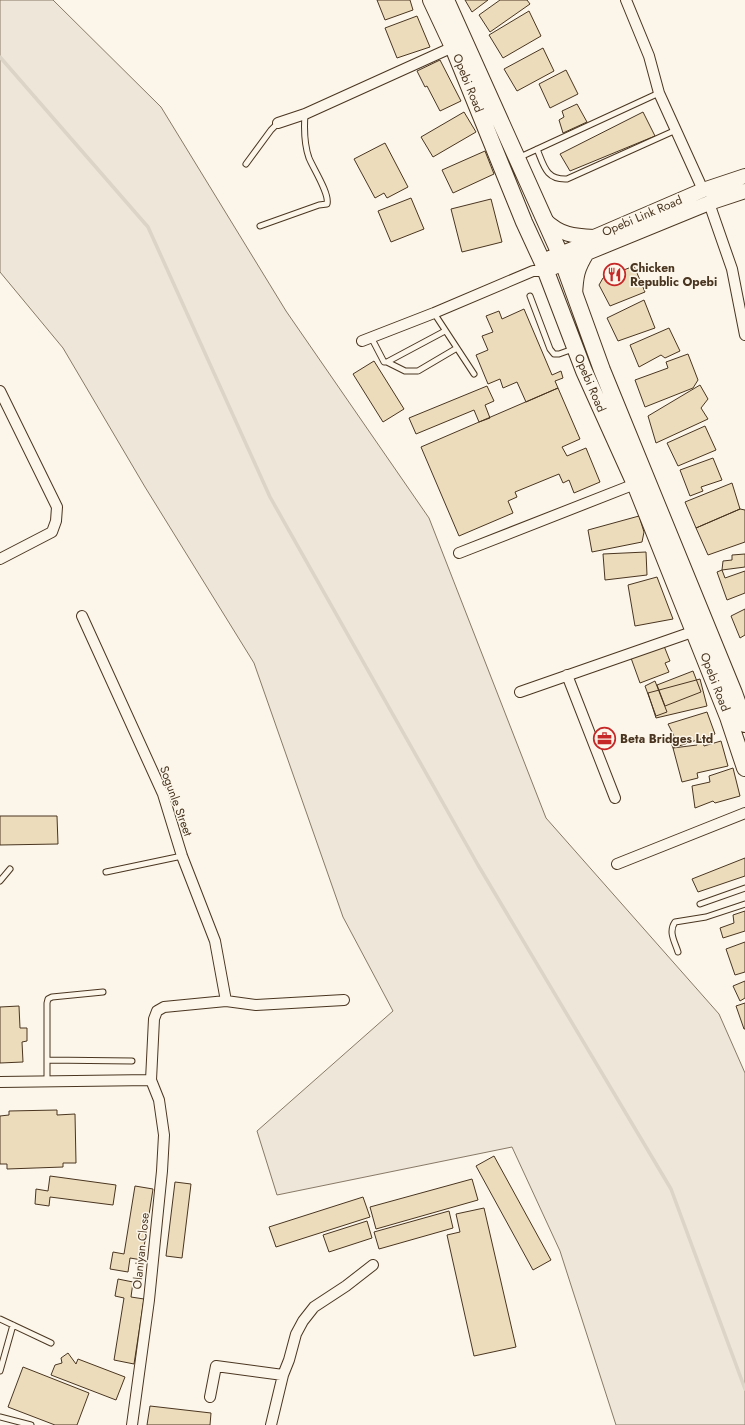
<svg xmlns="http://www.w3.org/2000/svg" width="745" height="1425" viewBox="0 0 745 1425" font-family="Jost,sans-serif">
<style>
.green{fill:#ede6d9;stroke:#887966}
.lines{fill:none;stroke-linecap:round;stroke-linejoin:round}
.stream{stroke:#dcd4c6;stroke-width:3.5}
.building{fill:#ecdcbc;stroke:#4a3520}
.lane-casing{stroke:#4a3520;stroke-width:7}
.street-casing{stroke:#4a3520;stroke-width:12}
.secondary-casing{stroke:#4a3520;stroke-width:16}
.primary-casing{stroke:#4a3520;stroke-width:18}
.lane{stroke:#fbf6e9;stroke-width:5}
.street{stroke:#fbf6e9;stroke-width:10}
.secondary{stroke:#fbf6e9;stroke-width:14}
.primary{stroke:#fbf6e9;stroke-width:16}
.labels{text-anchor:middle;stroke-width:3;stroke-linejoin:round;paint-order:stroke}
.street-label{font-size:12px;fill:#4a3520;stroke:#fbf6e9}
.poi-label{font-size:12px;font-weight:bold;fill:#4a3520;stroke:#fbf6e9;text-anchor:start}
</style>
<rect width="100%" height="100%" fill="#fbf6e9"/>
<path class="green" d="M0,0H53L161,107L286,311L429,518L546,818L719,1014L745,1073V1425H616L560,1251L512,1147L277,1195L257,1131L393,1011L343,917L254,663L145,487L63,348L0,272Z"/>
<g class="lines">
<path class="stream" d="M0,57L148,227L270,497L478,865L671,1189L745,1389"/>
</g>
<path class="building" d="M377,0H410L413,10L385,20Z
M465,0H488L472,12Z
M500,0H527L530,4L490,32L479,15Z
M529,11L541,36L503,58L489,35Z
M417,16L430,47L397,58L385,28Z
M543,48L554,71L517,91L504,69Z
M440,60L461,101L440,111L427,86L425,87L417,71Z
M566,70L578,94L550,108L539,84Z
M577,104L587,122L563,133L559,120L564,117L562,111Z
M464,112L476,132L433,157L421,137Z
M643,112L655,136L570,171L560,154Z
M385,143L408,187L387,198L384,193L375,198L354,159Z
M485,151L494,174L453,193L442,170Z
M411,198L424,229L391,242L378,211Z
M491,199L502,242L462,252L451,209Z
M634,266L645,292L610,306L599,285L603,278Z
M644,300L655,328L618,341L607,318Z
M524,309L552,375L561,371L563,378L555,381L558,388L526,402L517,382L503,388L500,379L488,384L476,355L488,350L482,336L493,332L486,316L499,311L502,319Z
M669,328L680,351L665,358L661,355L639,367L630,345Z
M688,354L698,380L693,388L645,407L635,380L668,368L666,362Z
M374,361L404,409L383,422L353,374Z
M700,385L708,399L701,408L708,419L656,443L648,416Z
M487,386L494,401L485,405L490,418L479,422L474,410L416,434L409,418Z
M558,388L580,439L562,447L567,456L586,448L600,482L574,493L569,480L563,483L559,474L515,492L517,497L508,501L513,513L459,536L421,447Z
M705,426L716,450L678,466L667,443Z
M713,458L722,480L701,487L703,491L690,496L680,470Z
M732,483L740,509L696,528L685,502Z
M740,509L745,510V542L708,555L696,528Z
M639,516L644,532L642,542L592,552L588,530Z
M646,552L647,575L605,580L603,554Z
M745,554V567L722,570L723,561L732,560V555Z
M722,570L725,578L745,571V593L727,600L717,572Z
M657,577L673,619L635,626L628,585Z
M745,609V635L740,638L731,616Z
M664,646L670,661L665,663L669,672L640,683L631,658Z
M693,671L701,692L665,706L657,685Z
M700,679L707,706L656,718L648,693Z
M655,681L667,712L656,716L645,686Z
M707,712L715,734L673,748L669,738L674,736L668,724Z
M702,739L704,746L721,741L728,766L697,773L698,778L682,782L673,748L697,745L696,741Z
M733,768L740,796L715,803L713,801L695,808L692,786L710,782L709,776Z
M0,816H57L58,844L0,845Z
M745,858V876L698,892L692,879Z
M745,911V931L723,938L720,928L734,923L733,915Z
M745,942V972L735,975L726,949Z
M745,981V998L740,1001L733,986Z
M745,1003V1029H744L736,1006Z
M19,1006L20,1028H27V1041L22,1042L23,1062L0,1063V1007Z
M57,1110V1115L75,1114L76,1163H63V1167L7,1169V1164H0V1116L9,1115V1111Z
M494,1156L551,1260L533,1270L476,1166Z
M50,1176L116,1185L113,1205L50,1197L49,1206L35,1204L36,1189L48,1191Z
M472,1179L478,1200L376,1229L370,1207Z
M175,1182L191,1184L182,1258L166,1256Z
M135,1186L153,1189L142,1260L130,1258L128,1272L110,1269L113,1252L124,1254Z
M363,1197L370,1217L276,1247L269,1227Z
M484,1208L516,1347L474,1356L447,1235L460,1232L456,1214Z
M449,1211L453,1228L379,1249L374,1232Z
M367,1221L372,1238L329,1252L323,1235Z
M118,1279L133,1282L131,1297L144,1299L134,1364L114,1360L124,1298L115,1296Z
M68,1353L76,1364L78,1359L125,1377L116,1400L51,1375L55,1365L62,1363L61,1358Z
M23,1367L89,1393L77,1425H55L8,1407Z
M150,1406L211,1413L210,1425H147Z"/>
<g class="lines">
<defs>
<path id="lane" d="M537,149C544,166 546,180 567,179L676,130
M518,158L659,93
M246,164L271,130L278,123
M260,226L319,205L327,204C330,194 313,168 309,158C304,144 304,128 305,114
M530,296L550,349L554,354H559L573,349
M434,313L474,374
M371,337L384,362H387L445,331
M387,362L405,371H418L457,348
M106,872L182,856
M0,881L10,869
M700,904L745,888
M678,952C675,942 668,932 675,922L706,917L745,904
M47,1060L132,1061
M47,1082V1003L48,999L52,997L103,992
M0,1319L51,1343
M0,1371L13,1325
M0,1417L31,1425"/>
<path id="street" d="M626,0L649,56L659,93L703,190
M278,123L305,114L453,47
M709,203L732,269L745,335
M362,341L434,313L533,271H545
M0,391L57,507L56,521L52,532L0,559
M459,553L635,484
M82,616L163,794L182,856L215,941L226,1001
M567,675L615,798
M520,692L695,631
M617,864L745,813
M0,1082L151,1080
M210,1397L216,1366L283,1375
M132,1425L149,1300L162,1171L164,1135L159,1100L151,1080L154,1019L157,1011L164,1007L226,1001L256,1005L344,1000
M271,1425L283,1375L289,1360L296,1334L303,1321L314,1307L346,1286L373,1265"/>
<path id="secondary" d="M545,220C561,235 573,236 594,237
M542,261L575,248L594,237L703,190L745,176
M545,271L587,253L709,203L745,191
M575,295C576,276 577,269 587,253"/>
<path id="primary" d="M431,0L453,47L524,222L542,261L584,371L635,484L728,717L745,768
M446,0L560,254L602,370L734,693L745,724"/>
</defs>
<use href="#lane" class="lane-casing"/>
<use href="#street" class="street-casing"/>
<use href="#secondary" class="secondary-casing"/>
<use href="#primary" class="primary-casing"/>
<use href="#lane" class="lane"/>
<use href="#street" class="street"/>
<use href="#secondary" class="secondary"/>
<use href="#primary" class="primary"/>
</g>
<defs>
<symbol id="restaurant-ring" viewBox="-11 -11 22 22"><circle r="9.5" fill="#fbf6e9" stroke="#c62828" stroke-width="1.5"/><path d="M-5-6h1v4h1v-4h1v4h1v-4h1v5L-1.5 .5V6h-2V.5L-5-1ZM5-6V6H3V1.5H1.5Q1.5-4 5-6Z" fill="#c62828"/></symbol>
<symbol id="office-ring" viewBox="-11 -11 22 22"><circle r="9.5" fill="#fbf6e9" stroke="#c62828" stroke-width="1.5"/><path d="M-6-3h4V-5.5h4V-3h4V5H-6ZM-1-4.5V-3h2v-1.5ZM-6 0V1H6V0Z" fill="#c62828"/></symbol>
</defs>
<g fill-rule="evenodd">
<use href="#restaurant-ring" x="602" y="262" width="25" height="25"/>
<use href="#office-ring" x="592" y="726" width="25" height="25"/>
</g>
<g class="labels">
<g class="street-label">
<text transform="translate(468 83) rotate(68)" y="4">Opebi Road</text>
<text transform="translate(642 216) rotate(-23)" y="4">Opebi Link Road</text>
<text transform="translate(590 383) rotate(67)" y="4">Opebi Road</text>
<text transform="translate(715 682) rotate(69)" y="4">Opebi Road</text>
<text transform="translate(176 801) rotate(70)" y="4">Sogunle Street</text>
<text transform="translate(141 1251) rotate(-84)" y="4">Olaniyan Close</text>
</g>
<g class="poi-label">
<text x="630" y="272">Chicken<tspan x="630" dy="14">Republic Opebi</tspan></text>
<text x="620" y="743">Beta Bridges Ltd</text>
</g>
</g>
</svg>
